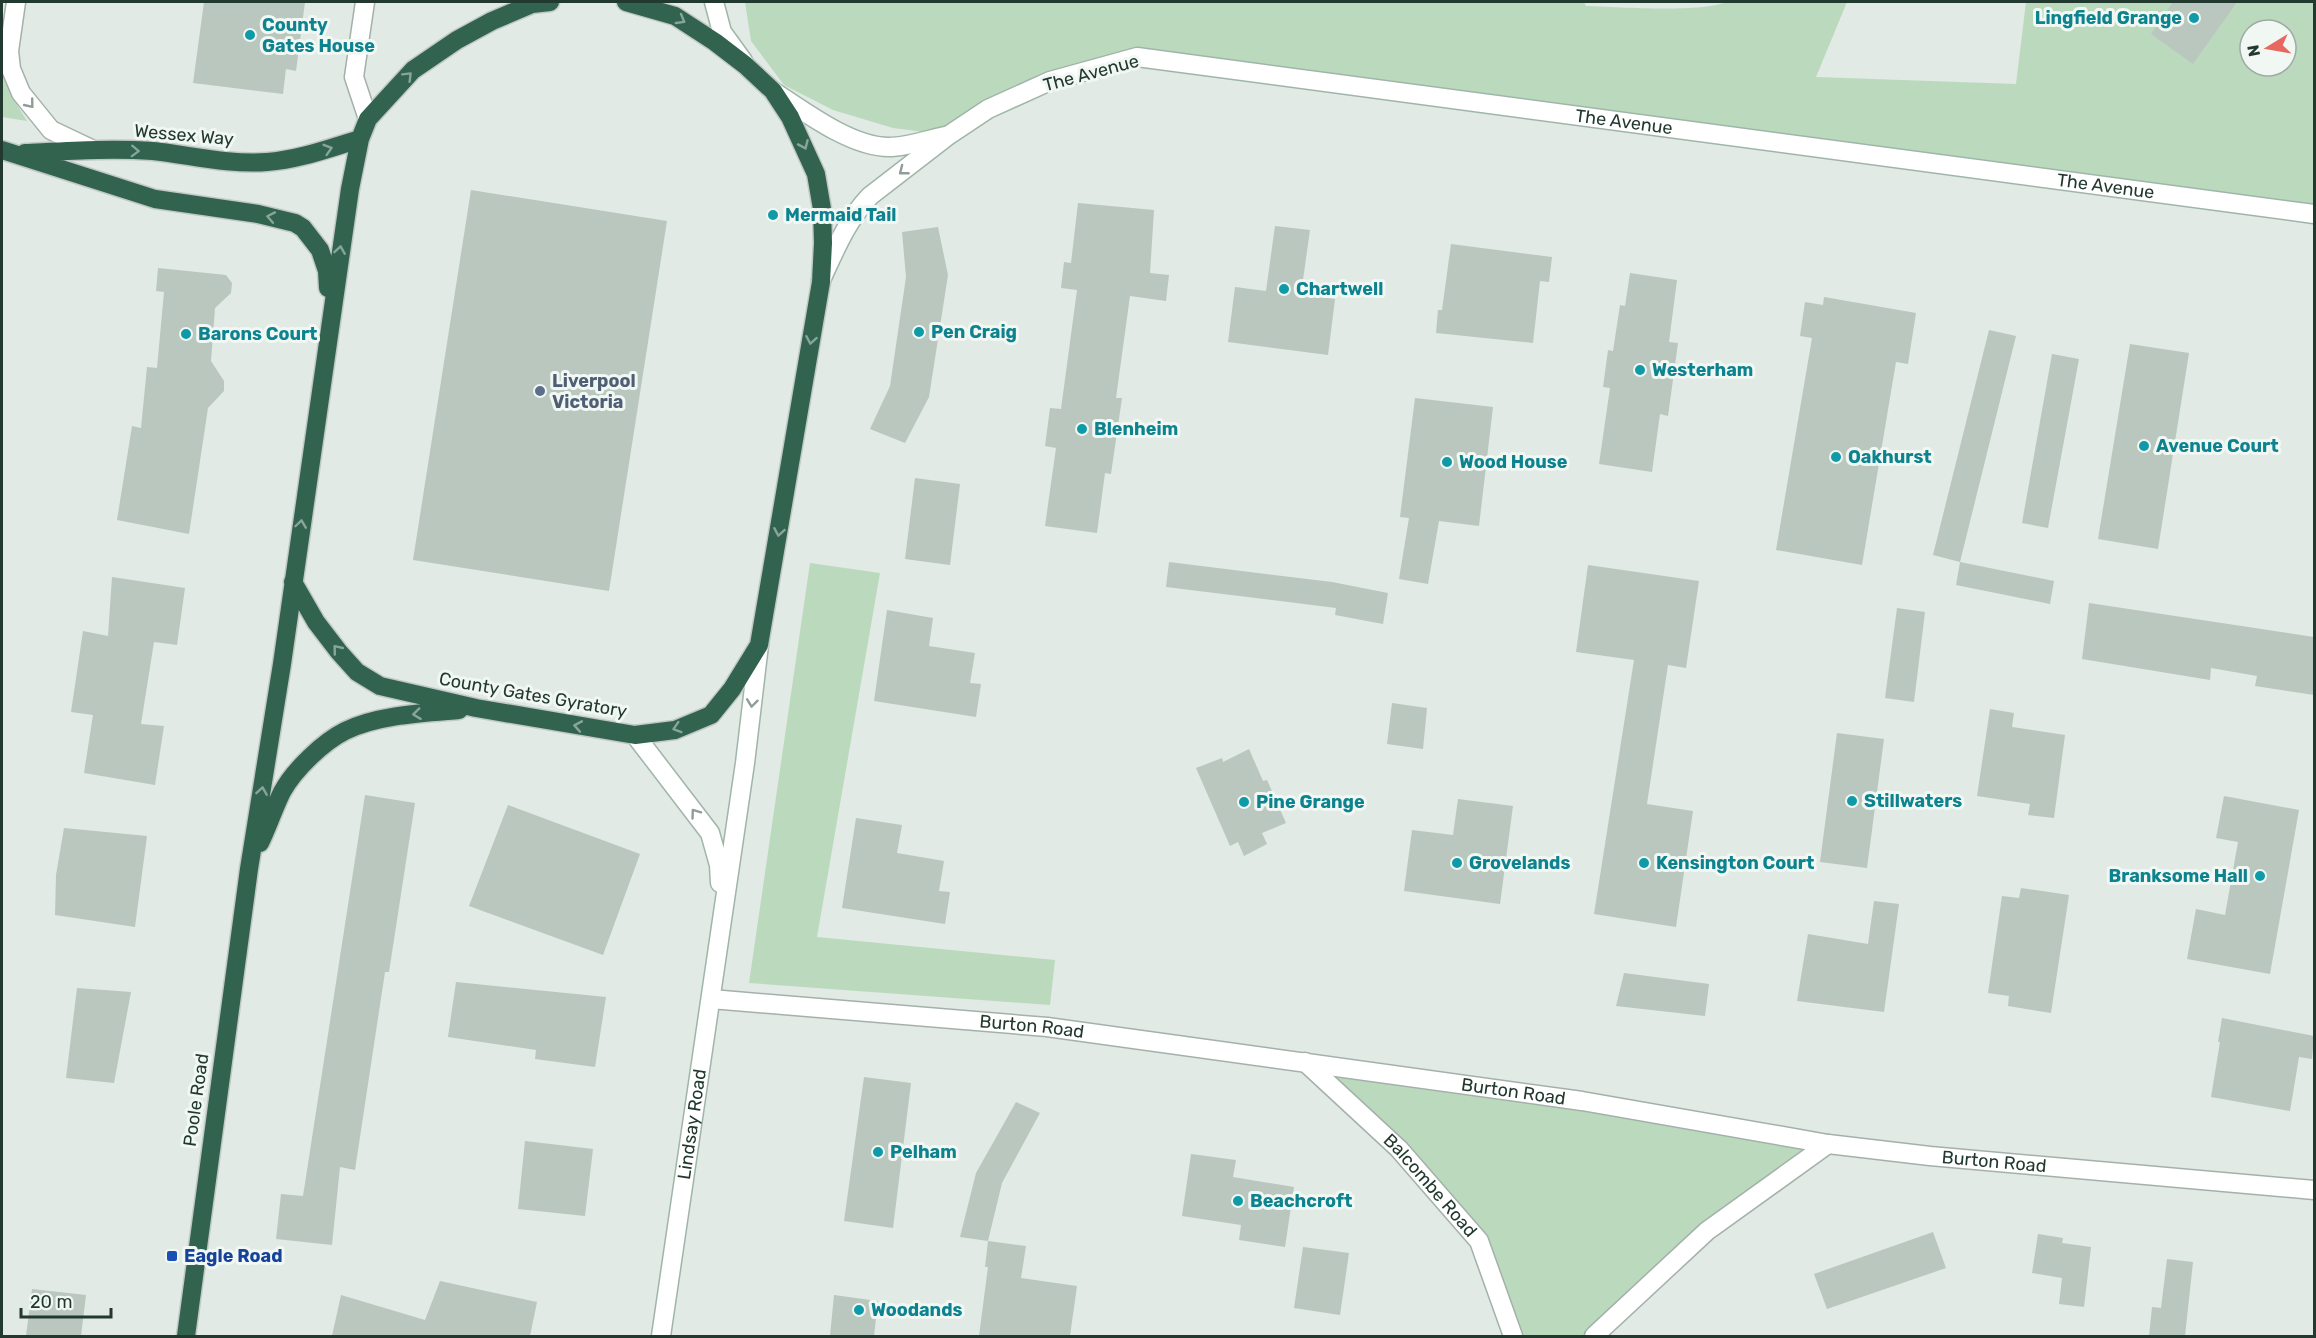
<svg xmlns="http://www.w3.org/2000/svg" width="2316" height="1338" viewBox="0 0 2316 1338" font-family="Rubik,sans-serif">
<style>
.green{fill:#bbdabd;fill-rule:evenodd}
.building{fill:#b9c7bf}
.lines{fill:none;stroke-linecap:round;stroke-linejoin:round}
.street-casing{stroke:#a4b1aa;stroke-width:21}
.secondary-casing{stroke:#a0b5aa;stroke-width:21}
.highway-casing{stroke:#c1c8c5;stroke-width:21}
.street{stroke:#fff;stroke-width:18}
.secondary{stroke:#fff;stroke-width:18}
.highway{stroke:#31634f;stroke-width:18}
.oneway{stroke:#87a699}
.oneway2{stroke:#909c97}
.culture-dot{fill:#0f9aa8;stroke:#f1f7f3;stroke-width:2}
.service-dot{fill:#5c6f8a;stroke:#f1f7f3;stroke-width:2}
.transit-dot{fill:#1a4fb4;stroke:#f1f7f3;stroke-width:2}
.labels{text-anchor:middle;stroke-width:6;stroke-linejoin:round;paint-order:stroke}
.culture-label{font-size:18px;font-weight:bold;fill:#0d838f;stroke:#f1f7f3;text-anchor:start}
.street-label{font-size:18px;fill:#22392f;stroke:#f1f7f3}
.service-label{font-size:18px;font-weight:bold;fill:#4e5e75;stroke:#f1f7f3;text-anchor:start}
.transit-label{font-size:18px;font-weight:bold;fill:#164399;stroke:#f1f7f3;text-anchor:start}
</style>
<rect width="100%" height="100%" fill="#e1eae4"/>
<path class="green" d="M745,2H1584L1586,6C1618,7 1701,13 1726,2H1847L1816,77L2016,84L2026,2H2314V214L1137,57L1050,81L949,135L893,128L833,110L784,85L751,41ZM2250,30H2286V66H2250Z
M2,67L11,95L27,121L2,117Z
M810,563L880,573L817,937L1055,960L1050,1005L749,983Z
M1305,1062L1828,1144L1707,1231L1594,1336H1513L1479,1241Z"/>
<path class="building" d="M204,2H305L296,71L286,69L283,94L193,83Z
M2173,2H2237L2193,64L2151,34Z
M471,190L667,221L609,591L413,560Z
M1078,203L1154,210L1150,273L1169,275L1166,301L1130,296L1116,398H1122L1111,474L1105,473L1097,533L1045,526L1056,448L1045,446L1050,408L1061,409L1077,290L1061,288L1064,262L1071,263Z
M1275,226L1310,230L1301,294L1335,299L1328,355L1228,342L1235,287L1266,291Z
M938,227L948,275L929,397L905,443L870,429L890,386L906,277L902,232Z
M1451,244L1552,257L1549,282L1540,281L1533,343L1436,333L1438,310H1442Z
M158,268L226,275L232,283L231,293L215,308L211,361L224,381V391L208,408L189,534L117,520L132,426L141,428L147,367L157,368L164,292L156,291Z
M1630,273L1677,280L1669,342L1678,343L1668,416L1660,414L1652,472L1599,464L1610,388L1603,387L1608,350L1613,351L1620,305L1625,306Z
M1824,297L1916,313L1908,364L1896,362L1862,565L1776,550L1812,338L1800,336L1805,302L1823,305Z
M1989,330L2016,336L1960,562L1933,555Z
M2130,344L2189,353L2158,549L2098,539Z
M2052,354L2079,359L2048,528L2022,523Z
M1415,398L1493,407L1479,526L1439,521L1428,584L1399,579L1409,518L1400,517Z
M915,478L960,484L950,565L905,559Z
M1169,562L1332,582L1388,593L1383,624L1335,615L1336,608L1166,587Z
M1960,562L2054,581L2050,604L1956,585Z
M1588,565L1699,581L1686,668L1668,665L1647,804L1693,811L1676,927L1594,914L1634,660L1576,652Z
M112,577L185,588L177,645L154,642L141,724L164,726L155,785L84,773L93,715L71,712L83,631L108,636Z
M2089,603L2314,637V695L2255,686L2257,676L2211,668L2210,680L2082,659Z
M1897,608L1925,612L1914,702L1885,698Z
M887,610L933,618L929,646L975,653L970,683L981,684L976,717L874,701Z
M1392,703L1427,708L1423,749L1387,744Z
M1990,709L2014,713L2012,727L2065,735L2054,818L2028,815L2030,804L1977,796Z
M1837,733L1884,739L1867,868L1820,862Z
M1249,749L1263,781L1267,780L1286,823L1262,833L1267,844L1244,856L1238,842L1230,846L1196,768L1222,758L1223,762Z
M365,795L415,803L389,972H385L355,1170L340,1167L332,1245L276,1239L281,1194L303,1196Z
M2224,796L2299,810L2270,974L2187,959L2196,909L2225,915L2238,842L2216,838Z
M1458,799L1513,806L1500,904L1404,891L1412,830L1453,835Z
M508,805L640,854L603,955L469,906Z
M856,818L902,825L897,853L944,861L939,891L950,892L945,924L842,908Z
M64,828L147,836L135,927L55,915L56,875Z
M2021,888L2069,895L2051,1013L2008,1006L2009,996L1988,993L2002,896L2019,898Z
M1874,901L1899,904L1884,1012L1797,1001L1808,934L1868,944Z
M1624,973L1709,984L1705,1016L1616,1006Z
M456,982L606,997L595,1067L535,1059L536,1050L448,1037Z
M77,988L131,992L114,1083L66,1078Z
M2222,1018L2314,1036L2312,1059L2299,1057L2290,1111L2211,1097L2220,1042H2218Z
M864,1077L911,1083L893,1228L844,1221Z
M1016,1102L1040,1113L1002,1183L988,1241L960,1237L976,1173Z
M525,1141L593,1149L585,1216L518,1209Z
M1191,1154L1236,1160L1233,1177L1294,1187L1285,1247L1239,1240L1241,1225L1182,1216Z
M1933,1232L1946,1268L1827,1309L1814,1274Z
M2038,1234L2063,1238L2062,1243L2091,1247L2084,1307L2059,1304L2062,1278L2032,1273Z
M988,1241L1026,1246L1021,1278L1077,1286L1070,1336H979L988,1267H985Z
M1303,1247L1349,1253L1340,1315L1294,1308Z
M2167,1259L2193,1262L2185,1336H2149L2152,1307L2161,1308Z
M440,1281L537,1302L530,1336H332L341,1295L425,1320Z
M32,1289L86,1295L81,1336H26Z
M834,1295L878,1301L874,1336H830Z"/>
<g class="lines">
<defs>
<g id="street">
<path d="M16,2L9,51L11,69L21,93L51,130L91,149"/>
<path d="M365,2L354,77L368,119"/>
<path id="s1" d="M711,999L1047,1027L1582,1101L1828,1144L1930,1156L2314,1190"/>
<path id="s2" d="M1305,1062L1399,1149L1479,1241L1513,1336"/>
<path d="M1594,1336L1707,1231L1828,1144"/>
</g>
<g id="secondary">
<path d="M714,2L722,32L743,61"/>
<path d="M773,91C805,112 851,147 889,147C907,147 927,140 945,136"/>
<path id="s3" d="M821,280C835,250 847,220 870,196L949,135L988,109L1050,81L1137,57L2314,214"/>
<path d="M635,735L710,833L719,865L720,883"/>
<path id="s4" d="M661,1336L745,763L759,645"/>
</g>
<path id="highway" d="M2,150L155,199L258,214L295,223L303,228L320,250L327,271L328,288
M25,153C67,151 110,148 153,151C190,155 229,165 267,162C298,160 330,148 360,139
M293,582L316,622L339,652L357,672L380,686L476,708L635,735L675,730L711,715L732,689L759,645L821,282L823,243L822,209L816,174L790,117L773,91L745,65L715,42L675,16L626,2
M260,843C268,827 274,808 282,792C294,770 323,742 345,731C377,715 423,713 459,710
M186,1336L249,869L282,664L350,189L360,139L368,119L413,70L457,40L492,21L532,4L550,2"/>
</defs>
<use href="#street" class="street-casing"/>
<use href="#secondary" class="secondary-casing"/>
<use href="#highway" class="highway-casing"/>
<use href="#street" class="street"/>
<use href="#secondary" class="secondary"/>
<use href="#highway" class="highway"/>
</g>
<defs><path id="oneway-chevron" d="M-2-3.5L2.5 0L-2 3.5" fill="none" stroke-width="1.6" stroke-linecap="round" stroke-linejoin="round" transform="scale(1.5)"/></defs>
<g class="oneway">
<use href="#oneway-chevron" transform="translate(681 20) rotate(30)"/>
<use href="#oneway-chevron" transform="translate(408 76) rotate(-45)"/>
<use href="#oneway-chevron" transform="translate(804 145) rotate(66)"/>
<use href="#oneway-chevron" transform="translate(328 149) rotate(-17)"/>
<use href="#oneway-chevron" transform="translate(135 151) rotate(2)"/>
<use href="#oneway-chevron" transform="translate(271 217) rotate(-169)"/>
<use href="#oneway-chevron" transform="translate(340 250) rotate(-81)"/>
<use href="#oneway-chevron" transform="translate(811 340) rotate(100)"/>
<use href="#oneway-chevron" transform="translate(301 524) rotate(-82)"/>
<use href="#oneway-chevron" transform="translate(779 532) rotate(100)"/>
<use href="#oneway-chevron" transform="translate(337 649) rotate(-129)"/>
<use href="#oneway-chevron" transform="translate(417 714) rotate(173)"/>
<use href="#oneway-chevron" transform="translate(578 726) rotate(-170)"/>
<use href="#oneway-chevron" transform="translate(677 728) rotate(163)"/>
<use href="#oneway-chevron" transform="translate(262 791) rotate(-81)"/>
</g>
<g class="oneway2">
<use href="#oneway-chevron" transform="translate(30 104) rotate(51)"/>
<use href="#oneway-chevron" transform="translate(903 171) rotate(142)"/>
<use href="#oneway-chevron" transform="translate(752 703) rotate(97)"/>
<use href="#oneway-chevron" transform="translate(695 813) rotate(-126)"/>
</g>
<g class="culture-dot">
<circle cx="2194" cy="18" r="6"/>
<circle cx="250" cy="35" r="6"/>
<circle cx="773" cy="215" r="6"/>
<circle cx="1284" cy="289" r="6"/>
<circle cx="919" cy="332" r="6"/>
<circle cx="186" cy="334" r="6"/>
<circle cx="1640" cy="370" r="6"/>
<circle cx="1082" cy="429" r="6"/>
<circle cx="2144" cy="446" r="6"/>
<circle cx="1836" cy="457" r="6"/>
<circle cx="1447" cy="462" r="6"/>
<circle cx="1852" cy="801" r="6"/>
<circle cx="1244" cy="802" r="6"/>
<circle cx="1457" cy="863" r="6"/>
<circle cx="1644" cy="863" r="6"/>
<circle cx="2260" cy="876" r="6"/>
<circle cx="878" cy="1152" r="6"/>
<circle cx="1238" cy="1201" r="6"/>
<circle cx="859" cy="1310" r="6"/>
</g>
<circle class="service-dot" cx="540" cy="391" r="6"/>
<rect class="transit-dot" x="166" y="1250" width="12" height="12" rx="3"/>
<g class="labels">
<g class="culture-label">
<text x="2182" y="24" text-anchor="end">Lingfield Grange</text>
<text x="262" y="31">County<tspan x="262" dy="21">Gates House</tspan></text>
<text x="785" y="221">Mermaid Tail</text>
<text x="1296" y="295">Chartwell</text>
<text x="931" y="338">Pen Craig</text>
<text x="198" y="340">Barons Court</text>
<text x="1652" y="376">Westerham</text>
<text x="1094" y="435">Blenheim</text>
<text x="2156" y="452">Avenue Court</text>
<text x="1848" y="463">Oakhurst</text>
<text x="1459" y="468">Wood House</text>
<text x="1864" y="807">Stillwaters</text>
<text x="1256" y="808">Pine Grange</text>
<text x="1469" y="869">Grovelands</text>
<text x="1656" y="869">Kensington Court</text>
<text x="2248" y="882" text-anchor="end">Branksome Hall</text>
<text x="890" y="1158">Pelham</text>
<text x="1250" y="1207">Beachcroft</text>
<text x="871" y="1316">Woodands</text>
</g>
<g class="street-label">
<text transform="translate(1091 73) rotate(-15)" y="6">The Avenue</text>
<text dy="6" stroke="none"><textPath href="#s3" startOffset="894">The Avenue</textPath></text>
<text transform="translate(184 135) rotate(5)" y="6">Wessex Way</text>
<text dy="6" stroke="none"><textPath href="#s3" startOffset="1380">The Avenue</textPath></text>
<text transform="translate(533 695) rotate(10)" y="6">County Gates Gyratory</text>
<text dy="6" stroke="none"><textPath href="#s1" startOffset="322">Burton Road</textPath></text>
<text dy="6" stroke="none"><textPath href="#s1" startOffset="808">Burton Road</textPath></text>
<text transform="translate(196 1100) rotate(-82)" y="6">Poole Road</text>
<text dy="6" stroke="none"><textPath href="#s4" startOffset="214">Lindsay Road</textPath></text>
<text dy="6" stroke="none"><textPath href="#s1" startOffset="1294">Burton Road</textPath></text>
<text dy="6" stroke="none"><textPath href="#s2" startOffset="176">Balcombe Road</textPath></text>
</g>
<g class="service-label">
<text x="552" y="387">Liverpool<tspan x="552" dy="21">Victoria</tspan></text>
</g>
<g class="transit-label">
<text x="184" y="1262">Eagle Road</text>
</g>
</g>
<rect width="2316" height="1338" fill="none" stroke="#22392f" stroke-width="6"/>
<g transform="translate(2268 48) rotate(259)"><circle r="28" fill="#f1f7f3" stroke="#9eaba5" stroke-width="1.5"/>
<path d="M0-4.5L10 22L0 15L-10 22Z" fill="#e76861"/>
<text y="-9" font-size="16" font-weight="bold" text-anchor="middle" fill="#22392f">N</text>
</g>
<path d="M21 1308v9h90v-9" fill="none" stroke="#22392f" stroke-width="3"/>
<text x="30" y="1308" font-size="18" fill="#22392f" stroke="#f1f7f3" stroke-width="4.5" paint-order="stroke">20 m</text>
</svg>
